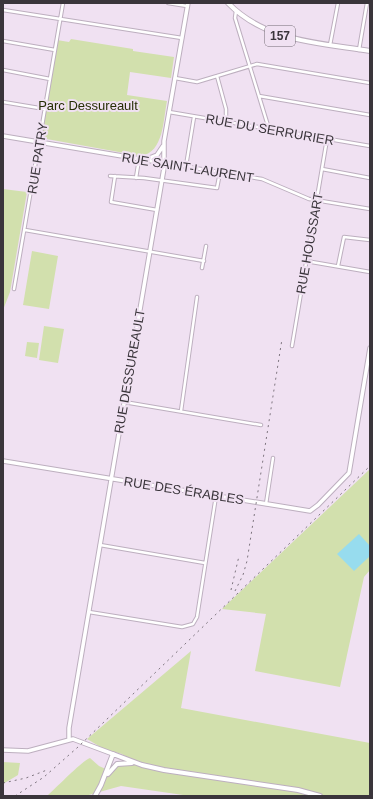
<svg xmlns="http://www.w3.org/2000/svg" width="373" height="799" viewBox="0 0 373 799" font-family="Helvetica,sans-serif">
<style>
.green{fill:#d2e0ad}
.water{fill:#97dcee}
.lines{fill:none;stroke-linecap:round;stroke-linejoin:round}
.minor-casing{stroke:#bdafbf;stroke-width:4.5}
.tertiary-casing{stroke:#bdafbf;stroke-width:5.5}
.secondary-casing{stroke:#bdafbf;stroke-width:6}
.primary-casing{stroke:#bdafbf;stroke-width:6}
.minor{stroke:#fff;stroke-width:2.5}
.tertiary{stroke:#fff;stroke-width:3.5}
.secondary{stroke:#fff;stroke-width:4}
.primary{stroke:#fff;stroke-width:4}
.rail{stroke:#7e757f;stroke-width:1;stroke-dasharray:2 4;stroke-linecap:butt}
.labels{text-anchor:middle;stroke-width:4;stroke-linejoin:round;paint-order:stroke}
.shield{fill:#f0e1f2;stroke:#716972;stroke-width:1}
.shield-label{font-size:12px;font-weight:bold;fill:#3a353b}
.park-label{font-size:13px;fill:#262e05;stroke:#f0e1f2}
.street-label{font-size:13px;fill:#3a353b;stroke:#f0e1f2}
</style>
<rect width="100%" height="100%" fill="#f0e1f2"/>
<path class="green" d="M71,39L133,49V51L174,57L171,78L130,72L127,95L167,101C163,120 164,152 141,156L41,138L57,40L69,42Z
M3,189L27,192L10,292L3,310Z
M32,251L58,256L49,309L23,305Z
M44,326L64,329L58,363L39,360Z
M27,342L39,343L37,358L25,356Z
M370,469V570L364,577L340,687L255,671L266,614L222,609Z
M191,651L181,708L370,743V796H190L121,786L85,796H47C55,789 83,760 90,758L99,766L108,770L119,765L125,756L122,754L104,749L87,739Z
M3,762L20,763L18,775L3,784Z"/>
<path class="water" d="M359,534L370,546V556L354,571L337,554Z"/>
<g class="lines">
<defs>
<path id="minor" d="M168,3L187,6
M3,10L182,38
M236,11L235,18L269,129
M3,41L55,50
M330,45L338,3
M359,50L367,3
M3,70L50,79
M217,76L226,109V122
M175,78L197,82L257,64L370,83
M259,96L370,115
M3,102L45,109
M169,112L370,146
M164,163L262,179L309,199L370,209
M186,166L194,117
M322,169L370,178
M110,176L144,178L217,188L220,172
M115,176L111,202L157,210
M136,178L139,159
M25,230L204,261
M306,261L370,272
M338,266L344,237L370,240
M202,268L206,246
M14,289L63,3
M292,346L327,139
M124,402L261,425
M181,411L197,297
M266,504L273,458
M100,545L205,563
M89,612L182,627L193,624L197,617L216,496"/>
<path id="tertiary" d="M3,136L164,163
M147,159L157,155L163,146
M3,461L310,511L318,505L349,473L370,348
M69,740V728L164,168V141L188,3
M3,750L28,751L73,739L113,754"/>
<path id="secondary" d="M108,774L117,764L132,763
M95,796L101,785L113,754L142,765L164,770L298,790L320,796"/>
<path id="primary" d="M228,3C266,42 320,43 370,51"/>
</defs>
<use href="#minor" class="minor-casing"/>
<use href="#tertiary" class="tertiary-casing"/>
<use href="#secondary" class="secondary-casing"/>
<use href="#primary" class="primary-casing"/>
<use href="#minor" class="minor"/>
<use href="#tertiary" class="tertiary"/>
<use href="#secondary" class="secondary"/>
<use href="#primary" class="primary"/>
<path class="rail" d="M231,590L239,556
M235,591L243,575L247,561L282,339
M3,783L26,778L47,770
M15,796L44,777L78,747L370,466"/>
</g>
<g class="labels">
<rect class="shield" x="265" y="26" width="30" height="20" rx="3"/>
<g class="shield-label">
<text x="280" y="40">157</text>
</g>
<g class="park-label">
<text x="88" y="110">Parc Dessureault</text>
</g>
<g class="street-label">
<text transform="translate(270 129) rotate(10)" y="5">RUE DU SERRURIER</text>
<text transform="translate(37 158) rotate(-81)" y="5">RUE PATRY</text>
<text transform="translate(188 167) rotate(9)" y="5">RUE SAINT-LAURENT</text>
<text transform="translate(309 243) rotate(-80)" y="5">RUE HOUSSART</text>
<text transform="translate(129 371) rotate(-80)" y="5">RUE DESSUREAULT</text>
<text transform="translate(184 490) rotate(9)" y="5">RUE DES ÉRABLES</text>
</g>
</g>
<rect width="373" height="799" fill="none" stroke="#3a353b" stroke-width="8"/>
</svg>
